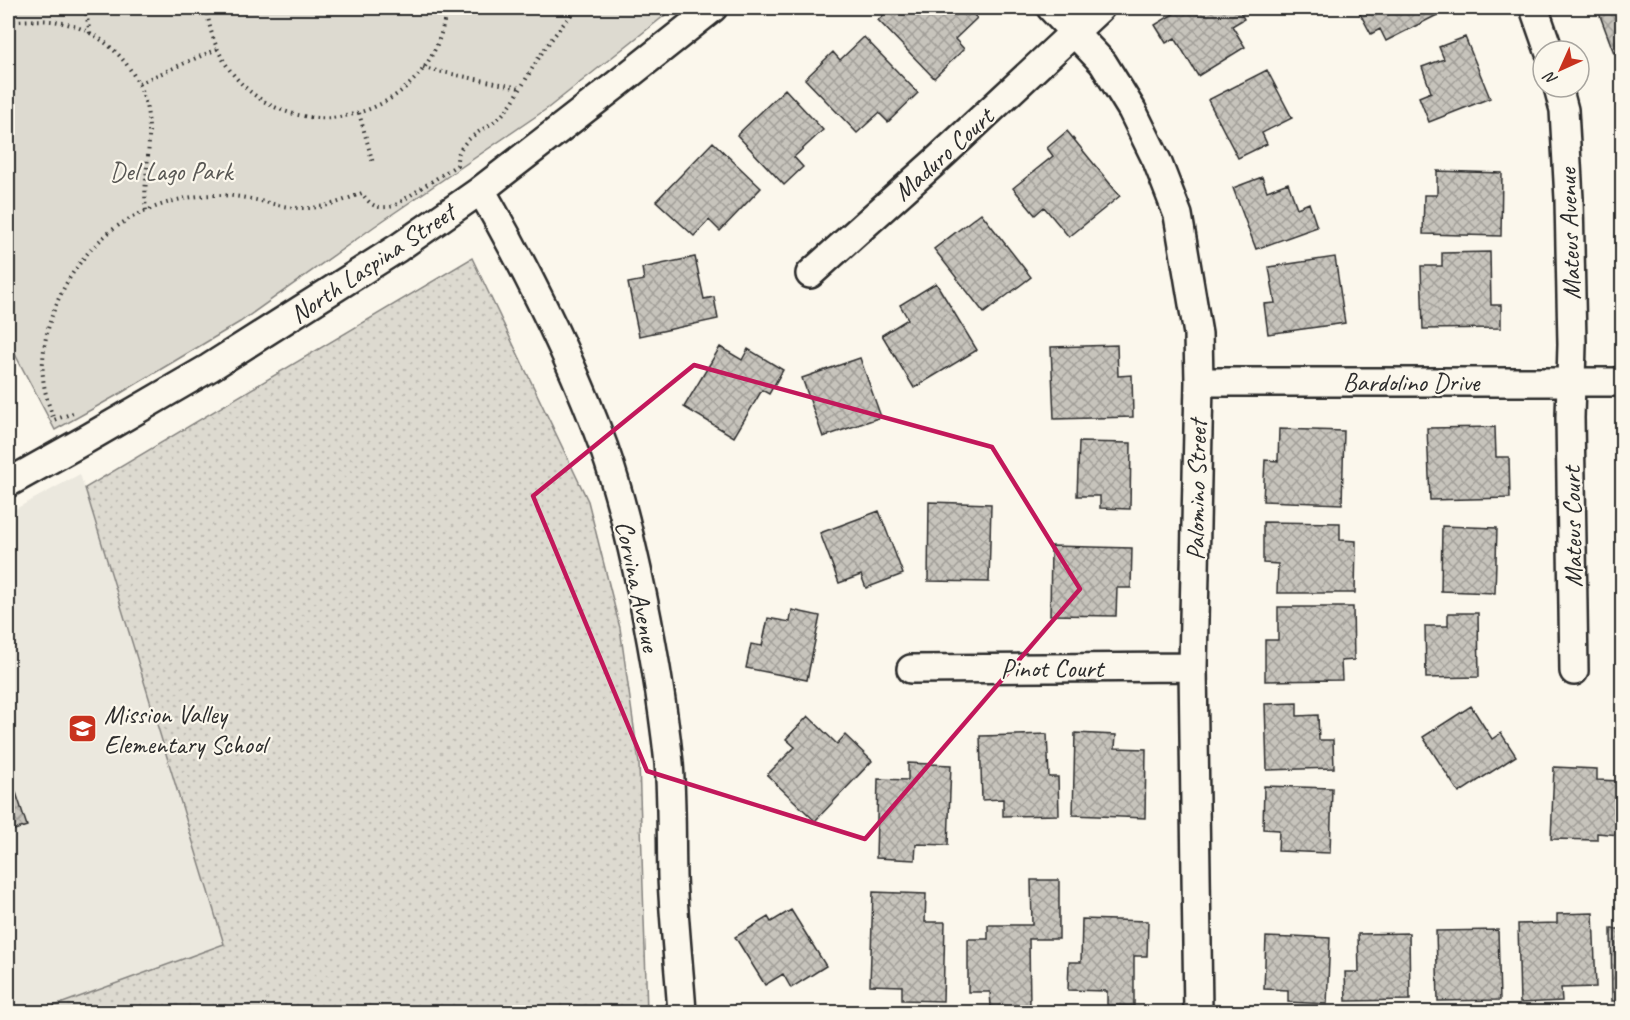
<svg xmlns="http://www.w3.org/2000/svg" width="1630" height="1020" viewBox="0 0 1630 1020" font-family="Caveat,sans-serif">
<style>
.built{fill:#ebe8de}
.grass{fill:url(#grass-dots);stroke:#84827e;stroke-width:1.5}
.park{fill:#dddad0;stroke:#84827e;stroke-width:1.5}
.building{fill:url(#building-cross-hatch);stroke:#2b2b2b;stroke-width:1.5}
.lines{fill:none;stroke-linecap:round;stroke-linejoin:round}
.minor-casing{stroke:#2b2b2b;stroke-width:32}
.path{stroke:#2b2b2b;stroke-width:4;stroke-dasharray:1.5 4.5;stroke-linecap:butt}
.minor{stroke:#fbf7ec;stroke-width:27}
.marked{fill:none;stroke:#c2185b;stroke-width:4.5;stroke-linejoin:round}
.labels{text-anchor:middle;stroke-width:4.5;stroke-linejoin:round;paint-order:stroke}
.street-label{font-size:26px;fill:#2b2b2b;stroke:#fbf7ec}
.park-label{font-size:26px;fill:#585754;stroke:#fbf7ec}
.poi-label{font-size:26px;fill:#2b2b2b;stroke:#fbf7ec;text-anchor:start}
</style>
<defs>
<pattern id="grass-dots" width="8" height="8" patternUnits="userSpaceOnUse" patternTransform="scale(1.5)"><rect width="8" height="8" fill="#dddad0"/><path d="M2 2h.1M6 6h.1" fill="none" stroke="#bebbb3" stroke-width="1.8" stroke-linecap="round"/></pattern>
<pattern id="building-cross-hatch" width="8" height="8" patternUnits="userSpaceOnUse" patternTransform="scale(1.5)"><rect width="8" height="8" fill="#c7c4bc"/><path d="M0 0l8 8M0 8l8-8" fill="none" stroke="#a29f99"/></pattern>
</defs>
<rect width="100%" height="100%" fill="#fbf7ec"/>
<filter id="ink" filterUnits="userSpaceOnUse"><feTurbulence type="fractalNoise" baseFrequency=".0167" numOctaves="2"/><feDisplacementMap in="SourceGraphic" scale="12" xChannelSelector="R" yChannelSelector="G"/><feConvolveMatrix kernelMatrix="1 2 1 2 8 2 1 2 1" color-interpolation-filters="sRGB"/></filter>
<g filter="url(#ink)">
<path class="built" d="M80,474L224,944L38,1012H8V513Z"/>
<path class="grass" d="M472,258L588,501L620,628L639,763L647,1012H38L224,944L85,488Z"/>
<path class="park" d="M8,8H674L548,108L375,226L240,322L121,393L55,430L8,341Z"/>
<path class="building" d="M891,8H967L977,18L955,39L964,49L934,78L878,20Z
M1183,8H1238L1244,19L1232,26L1245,47L1198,76L1175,38L1166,43L1155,25Z
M1357,8H1451L1386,41L1380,29L1371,34Z
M1611,8H1622V50L1614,53L1599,13L1611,9Z
M864,37L918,93L888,122L879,113L857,133L805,79L833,52L840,60Z
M1465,37L1490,98L1429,122L1419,97L1431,92L1422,67L1444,59L1439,47Z
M1267,70L1292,118L1262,133L1267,144L1238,158L1208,100Z
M785,89L823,130L794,157L803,167L784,185L737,135Z
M1067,131L1120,196L1069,237L1044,207L1035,215L1013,188L1053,156L1047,148Z
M713,142L761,188L720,231L709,220L694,236L656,201Z
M1437,171L1502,173L1501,236L1423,234L1424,195H1437Z
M1262,177L1267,191L1288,183L1297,208L1309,203L1317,227L1256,249L1233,188Z
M981,213L1031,277L984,313L934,249Z
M1490,252L1491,305H1501V328L1423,329L1421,266H1442V253Z
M695,257L704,299L714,297L718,319L639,336L628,283L644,280L642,268Z
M1335,257L1345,323L1268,334L1264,304L1275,303L1269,267Z
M936,283L977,350L914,388L882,335L908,319L900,305Z
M1117,345L1118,376L1132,375L1133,417L1054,419L1051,347Z
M720,347L742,360L748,349L783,370L769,394L762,390L734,437L684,407Z
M860,358L881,417L823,437L802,378Z
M1495,427L1496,457H1509L1510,498L1430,500L1427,428Z
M1279,429L1344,431L1342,504L1263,501L1265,460L1278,461Z
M1079,442L1131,443L1130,509L1100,508V496H1077Z
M929,502L991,504L989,582L928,581Z
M879,511L903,574L866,588L861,575L839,583L820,533Z
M1263,522L1340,523V540L1356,541L1355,593H1277L1278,564L1263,563Z
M1442,526L1497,528L1495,593L1441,591Z
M1051,546L1132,548L1131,588H1117L1116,616L1050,615Z
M1278,607H1353L1354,660L1341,661L1342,680L1265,681V640H1278Z
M792,610L820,616L807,680L746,668L751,644L762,646L768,618L790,622Z
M1448,613H1478L1479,677L1426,678L1425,626H1448Z
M1297,703V716L1318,715L1319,740H1333L1334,768L1267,770L1265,704Z
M1471,706L1492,739L1501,733L1516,756L1459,793L1423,737Z
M808,716L837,744L845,735L872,761L815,821L767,775L795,747L786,739Z
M1075,733L1116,735L1115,748L1146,749L1145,818L1073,815Z
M1047,734L1049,777H1058L1059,815L1003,816V799L982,800L980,736Z
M908,763L951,765L948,845L916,844L915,860L876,858L878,779L908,780Z
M1554,767L1597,769V780L1621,781L1619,835L1597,833V840L1551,839Z
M8,768L27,826L8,832Z
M1264,786L1332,788L1330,853L1278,851L1279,830L1263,829Z
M1031,880H1059V939H1029L1030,1007H991L990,992H968V939H988V925H1032Z
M873,892L926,894L925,922H945L943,1001L902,1000V986L870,985Z
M791,910L826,966L791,988L783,974L765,985L735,937L768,917L771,922Z
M1593,913L1596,987L1561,988L1562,1001L1520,1003L1518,924L1557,923V914Z
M1082,919L1148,921L1147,956H1134V1006L1107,1005V991L1068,990L1069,962H1081Z
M1611,929H1622V1001H1612Z
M1498,930L1500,1000L1438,1001L1436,931Z
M1409,933L1410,1000L1346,1001L1345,972H1359L1358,934Z
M1293,936L1330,938L1327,1004L1288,1002V990L1264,989L1266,937L1293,938Z"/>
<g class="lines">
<defs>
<path id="minor" d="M1051,8L1103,63L1132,110L1157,161L1178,215L1198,334L1199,382L1193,667L1198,1012
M1534,8L1549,51
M1558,87L1564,110L1569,199L1572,344L1570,418L1574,671
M481,190C528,272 571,358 604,448C618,487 628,529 637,570C651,634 662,698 669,763C672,801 671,839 672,877C674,922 679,967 682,1012
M810,274L938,159L1100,8
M1199,382H1622
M8,483L85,440L209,368L398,248L481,190L616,85L713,8
M911,669L1193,667"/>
</defs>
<use href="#minor" class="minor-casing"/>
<path class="path" d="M85,8L90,33
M207,8C211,58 245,101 294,114C306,117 319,119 331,118C392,112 440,71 446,8
M8,21C24,21 42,19 58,22C110,31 148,77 149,129C150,156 143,184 146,211C177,197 212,191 246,198C269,202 285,209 309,208C328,207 345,200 362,193C371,207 378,209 394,206L457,165C455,139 487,130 502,115C516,100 524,81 535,64C547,44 562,25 577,8
M423,68L520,88
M139,83L217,49
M359,113L373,163
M73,413L54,420C47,401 41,381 43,361C46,300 88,233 146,211"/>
<use href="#minor" class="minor"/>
</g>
</g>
<path class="marked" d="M694,365L992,447L1080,589L865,839L647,771L533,496Z"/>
<defs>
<symbol id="school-square" viewBox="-11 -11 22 22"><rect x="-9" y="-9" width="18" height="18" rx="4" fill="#c8321e" stroke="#fbf7ec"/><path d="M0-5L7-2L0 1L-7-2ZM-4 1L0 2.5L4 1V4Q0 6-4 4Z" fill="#fff"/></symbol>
</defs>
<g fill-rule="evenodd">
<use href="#school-square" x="66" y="712" width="33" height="33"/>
</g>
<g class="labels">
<g class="street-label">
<text transform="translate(943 154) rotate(-42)" y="9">Maduro Court</text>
<text transform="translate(1569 234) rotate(-92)" y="9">Mateus Avenue</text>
<text transform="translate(372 263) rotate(-34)" y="9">North Laspina Street</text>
<text x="1411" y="391">Bardolino Drive</text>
<text transform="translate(1196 490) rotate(-89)" y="9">Palomino Street</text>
<text transform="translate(1572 527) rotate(-91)" y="9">Mateus Court</text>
<text transform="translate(638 586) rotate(78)" y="9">Corvina Avenue</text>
<text x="1052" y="677">Pinot Court</text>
</g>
<g class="park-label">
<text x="171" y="180">Del Lago Park</text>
</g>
<g class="poi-label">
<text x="104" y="723">Mission Valley<tspan x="104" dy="30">Elementary School</tspan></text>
</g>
</g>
<rect width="1630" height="1020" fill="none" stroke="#fbf7ec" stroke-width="30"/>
<rect x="15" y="15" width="1600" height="990" fill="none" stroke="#2b2b2b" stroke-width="2" filter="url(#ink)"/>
<g transform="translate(1561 69) rotate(225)"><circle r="28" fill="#fbf7ec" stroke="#a8a59f" stroke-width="1.5"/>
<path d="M0-4.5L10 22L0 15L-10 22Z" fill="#c8321e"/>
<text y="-9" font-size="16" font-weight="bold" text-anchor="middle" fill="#2b2b2b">N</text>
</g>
</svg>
